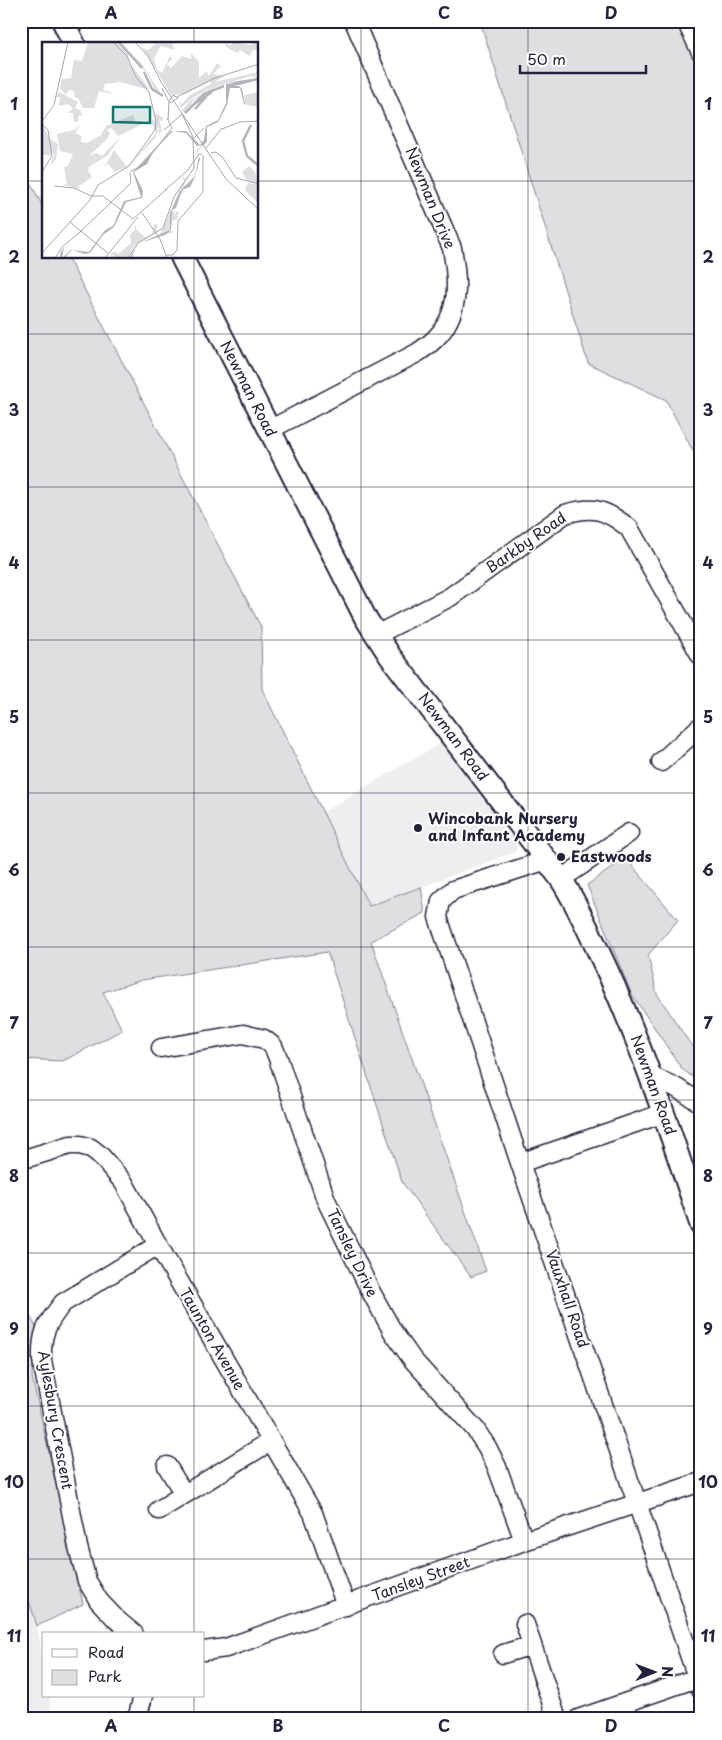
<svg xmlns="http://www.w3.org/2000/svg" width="722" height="1740" viewBox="0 0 722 1740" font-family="'Playpen Sans',sans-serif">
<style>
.built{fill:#eeeef1}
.green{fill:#dfdfe2;stroke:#80808e}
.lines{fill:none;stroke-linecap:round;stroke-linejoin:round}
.minor-casing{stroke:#22223b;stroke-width:21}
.tertiary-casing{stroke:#22223b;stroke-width:25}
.minor{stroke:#fff;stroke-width:18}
.tertiary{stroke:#fff;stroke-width:21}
.grid{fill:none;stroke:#22223b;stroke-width:1;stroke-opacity:0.55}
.poi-dot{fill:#22223b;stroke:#fff;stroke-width:2}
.labels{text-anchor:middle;stroke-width:4;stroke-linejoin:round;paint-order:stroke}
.street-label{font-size:15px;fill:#22223b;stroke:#fff}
.poi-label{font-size:15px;font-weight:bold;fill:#22223b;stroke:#fff;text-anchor:start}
.inset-river{fill:none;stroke:#b4b4bc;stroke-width:2.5}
.inset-road{fill:none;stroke:#a7a7b1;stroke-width:1}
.view{fill:#0f766e;fill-opacity:0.15;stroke:#0f766e;stroke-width:2.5}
.inset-edge{fill:none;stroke:#22223b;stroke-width:2.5}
.neatline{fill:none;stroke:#22223b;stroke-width:2}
.grid-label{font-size:16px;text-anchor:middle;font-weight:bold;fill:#22223b}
</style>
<rect width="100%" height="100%" fill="#fff"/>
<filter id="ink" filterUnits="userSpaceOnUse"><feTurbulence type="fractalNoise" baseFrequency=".02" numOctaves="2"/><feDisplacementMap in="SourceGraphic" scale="10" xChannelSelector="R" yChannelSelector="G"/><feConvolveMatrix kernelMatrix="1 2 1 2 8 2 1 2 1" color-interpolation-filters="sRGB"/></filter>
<g filter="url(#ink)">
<path class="built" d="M441,743L518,845L515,852L370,906L323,812Z
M21,1575L37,1626L44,1665V1696H49L53,1719H21Z"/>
<path class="green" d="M480,21H678L701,71V466L666,400L588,363Z
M21,164L44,209V258H68L261,627L262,689L369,906L421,887L425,913L371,941L486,1271L471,1277L402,1182L327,952L142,980L103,992L122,1030L63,1061L21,1059Z
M626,858L678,920L648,955L657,994L695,1051L701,1057V1083L682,1069L631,993L587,885Z
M21,1300L36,1327L32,1377L83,1604L37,1626L21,1575Z"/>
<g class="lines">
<defs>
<path id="minor" d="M686,21L701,52
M269,430L417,353C423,349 430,344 435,339C461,313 458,280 452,248L354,21
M376,635L450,597L565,514C594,505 606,510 629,528L701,656
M661,762L701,726
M547,860L453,890L441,901L438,917L520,1163L701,1689
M561,879L629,833
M161,1048L243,1034L264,1039L273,1046L278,1058L326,1200L371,1292L393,1332L412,1359L475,1429L487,1447L497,1467L524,1541
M651,1076L675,1087L701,1103
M21,1160L70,1145H80L91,1148L100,1155L124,1183L158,1245L313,1513L346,1606
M520,1163L664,1113
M167,1466L184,1494
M159,1510L271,1441
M525,1624L557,1719
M134,1634L117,1620L99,1601L87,1581L78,1547L42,1360C41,1334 46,1324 63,1303L158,1245
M204,1651L226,1648L524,1541L701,1482
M503,1654L532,1645
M137,1719L143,1696
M578,1719L697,1678"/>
<path id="tertiary" d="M63,21L74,44
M182,258L365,617L390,656L561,879C577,904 588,930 601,957C642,1044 671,1134 701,1225"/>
</defs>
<use href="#minor" class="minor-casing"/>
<use href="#tertiary" class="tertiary-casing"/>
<use href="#minor" class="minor"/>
<use href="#tertiary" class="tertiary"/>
</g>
</g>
<path class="grid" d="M194,21V44M361,21V1719M528,21V1719M21,181H44M258,181H701M194,258V1634M21,334H701M21,487H701M21,640H701M21,793H701M21,947H701M21,1100H701M21,1253H701M21,1406H701M21,1559H701M194,1696V1719"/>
<g class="poi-dot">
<circle cx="418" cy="828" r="5"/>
<circle cx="561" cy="857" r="5"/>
</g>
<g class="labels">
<g class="street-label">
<text transform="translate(430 198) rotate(68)" y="5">Newman Drive</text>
<text transform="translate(248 389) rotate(63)" y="5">Newman Road</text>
<text transform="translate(526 543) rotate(-35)" y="5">Barkby Road</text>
<text transform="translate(453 737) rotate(53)" y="5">Newman Road</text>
<text transform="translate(653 1085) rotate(70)" y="5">Newman Road</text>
<text transform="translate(352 1253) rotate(64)" y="5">Tansley Drive</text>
<text transform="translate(567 1299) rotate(71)" y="5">Vauxhall Road</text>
<text transform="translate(212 1339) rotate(60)" y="5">Taunton Avenue</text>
<text transform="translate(55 1420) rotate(80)" y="5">Aylesbury Crescent</text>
<text transform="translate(421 1579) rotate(-20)" y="5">Tansley Street</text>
</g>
<g class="poi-label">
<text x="428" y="824">Wincobank Nursery<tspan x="428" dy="17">and Infant Academy</tspan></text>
<text x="571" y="862">Eastwoods</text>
</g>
</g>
<g transform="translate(42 42)">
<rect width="216" height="216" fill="#fff"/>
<path d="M46,0H77L99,21L118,50H110L112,46L105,31L86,12L87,20L108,48L78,40L63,42L61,48L65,49L71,52L57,49L52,66H41L36,56H33L32,49L27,48L24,53L18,46L20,37L29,36L32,18L40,19ZM99,0L101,6L106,8L113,2L110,0H130L132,8L119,4L112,16L115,28L120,31L128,14L130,17L125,22L129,26L140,14L149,17V11L157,20V36L165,29L166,34L169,31L175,21L179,24L171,32L182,34L173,40L216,30L213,34L216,38L210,39L213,35L209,34L191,39L194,42L210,39L207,40L197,42L186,41L176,44L152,58L142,71L140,68L148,59L172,44L152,55L139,66L137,59L140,62L148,53L169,42L168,39L144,52L129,53L98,2ZM182,0L188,4L192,0L208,3L216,0V8H211L208,14L198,8L196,11L185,6ZM17,50L36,60L33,66L39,69L40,74L37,73L36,80H32L31,71H26L31,66L26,62L17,64L18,55H14ZM216,50V65L203,62L202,53ZM98,70L91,73L94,82L105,80L76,94L69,86L65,88L68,91L65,97L47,114L55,111L60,114L79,94L65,114L48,124L46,128L50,135L36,145L38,147L22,143L25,141L22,125L26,124L31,112L18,109L15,92L32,88L38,83L33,91L39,94V100L45,101L59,93L64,84ZM118,70L115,72L121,76L120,80L117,77L120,89L117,92V83L114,95L88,123L73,130L66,122L62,126L72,108L84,124L88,122L114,91L109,79L114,78L113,72ZM0,82L8,97L16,102L14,117L8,124L12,113L11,110L9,114L0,112ZM207,124L213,130L216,142L206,140L200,130ZM148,131L141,142L144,139L142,144L146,142L139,148L143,149L136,155L138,161L136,159L129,169H133L131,174L135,169L138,172H135L136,177L131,178L129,185V177L128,188L132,190L117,194L142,139L140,134L144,137ZM206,141L216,143V161L203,148ZM112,182L116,183L114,187L116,190L93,203L86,215L73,216L71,212L70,216L69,212L74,209V211L76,212L89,201L88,193L93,188V184L94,183V187L103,195L110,193Z" fill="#dfdfe2"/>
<path d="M216,38L198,43H191L197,44L200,47L203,62L216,66L202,62L198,46H188L185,63L176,80L165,85V100L156,108V113L155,108L161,103L155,104L144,91L131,89L111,110L105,122L92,130L101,149L100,156L84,160L72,185L61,193L48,211L43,212L30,208L22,216H19L18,212L22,205L20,216L29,208L47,210L63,188L71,184L82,159L99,155L91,130L129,89H144L158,103L162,98L164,84L176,78L184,61V42ZM157,114L158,117L153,135L148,145L140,148L134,166L130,168L129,187L128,189L123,193L98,201L92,208L90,216H88L92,207L98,201L128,188V171L138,149L153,134Z" fill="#b4b4bc"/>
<path class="inset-river" d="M77,0L100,26M102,30L110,47L121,54M192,41L217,37M148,65L170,50M153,67L164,55M143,71L162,52L182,44M209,83L201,99L205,114L217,124"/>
<path class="inset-road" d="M93,0L106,14L119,40L184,137L217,168M120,46L127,60L128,61L136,56L131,53L127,59M135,55L173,36L217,22M126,78L127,60M0,79L12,63L26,0M0,82L6,88L10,114L0,130M180,87L198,80L217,79M151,97L162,86M164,106L180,86M169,111L174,110L181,116L194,136L217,142M88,130L102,122L130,86L125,76M12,144L32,146L49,154H61L91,177L125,147M123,148L145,129L157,112H160M100,171L118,197L125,216M28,180L40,190M39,189L67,212M36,192L89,141L88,131M0,211L48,158L56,143L87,124L113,88L114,79L107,50L94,35L85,14L71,0M124,213H131L135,208L136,179L161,150V113M13,216L21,204L37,191M63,216L96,175M86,216L96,201L121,186L132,155L152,126L151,95L140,72L122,88"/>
<path class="view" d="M71,65H108V81L71,80Z"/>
<rect width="216" height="216" class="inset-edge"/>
</g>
<rect width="722" height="1740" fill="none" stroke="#fff" stroke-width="55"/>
<rect x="42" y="1632" width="162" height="65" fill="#ffffff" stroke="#a7a7b1"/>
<rect x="52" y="1649" width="25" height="8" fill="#ffffff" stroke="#a7a7b1"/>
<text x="88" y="1658" font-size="15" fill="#22223b">Road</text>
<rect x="52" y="1670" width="25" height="15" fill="#dfdfe2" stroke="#a7a7b1"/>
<text x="88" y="1682" font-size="15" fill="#22223b">Park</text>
<g transform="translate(654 1672) rotate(89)" stroke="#ffffff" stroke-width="4" paint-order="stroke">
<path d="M0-4L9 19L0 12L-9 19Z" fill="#22223b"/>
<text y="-8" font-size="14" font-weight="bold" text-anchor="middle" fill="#22223b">N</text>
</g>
<path d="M520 65v8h126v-8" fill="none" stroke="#22223b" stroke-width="2.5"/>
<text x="527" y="65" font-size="15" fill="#22223b" stroke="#ffffff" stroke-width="4" paint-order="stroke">50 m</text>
<rect x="28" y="28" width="666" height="1684" class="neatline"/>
<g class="grid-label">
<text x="111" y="19">A</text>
<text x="278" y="19">B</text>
<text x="444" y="19">C</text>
<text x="611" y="19">D</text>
<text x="14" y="110">1</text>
<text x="708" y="110">1</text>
<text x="14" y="263">2</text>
<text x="708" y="263">2</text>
<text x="14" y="416">3</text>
<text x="708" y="416">3</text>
<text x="14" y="569">4</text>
<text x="708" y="569">4</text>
<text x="14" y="723">5</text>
<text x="708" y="723">5</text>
<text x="14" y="876">6</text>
<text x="708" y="876">6</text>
<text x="14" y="1029">7</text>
<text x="708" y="1029">7</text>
<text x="14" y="1182">8</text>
<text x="708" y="1182">8</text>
<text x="14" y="1335">9</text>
<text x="708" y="1335">9</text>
<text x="14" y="1488">10</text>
<text x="708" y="1488">10</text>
<text x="14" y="1642">11</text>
<text x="708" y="1642">11</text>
<text x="111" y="1732">A</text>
<text x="278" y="1732">B</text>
<text x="444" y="1732">C</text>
<text x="611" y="1732">D</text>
</g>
</svg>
